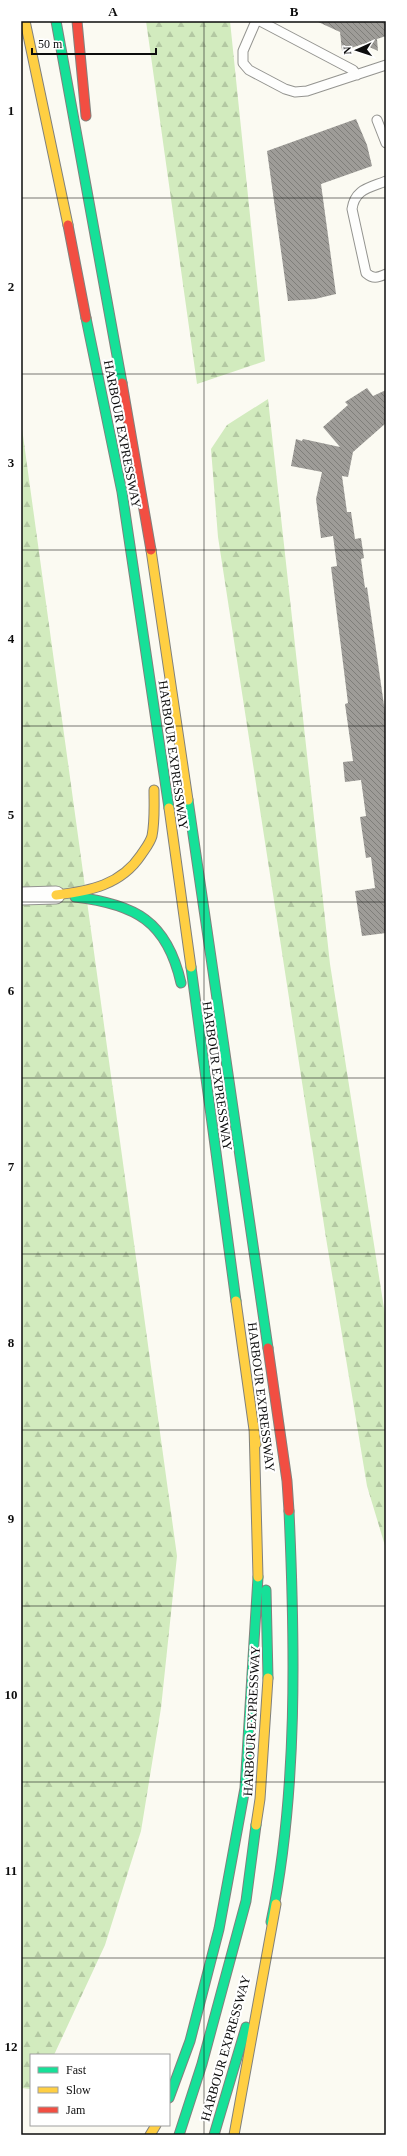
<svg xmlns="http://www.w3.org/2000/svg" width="407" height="2156" viewBox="0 0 407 2156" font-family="Georgia,serif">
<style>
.forest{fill:url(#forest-firs)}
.building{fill:url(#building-back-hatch)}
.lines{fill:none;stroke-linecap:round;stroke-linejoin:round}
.lane-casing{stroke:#949490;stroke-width:11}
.street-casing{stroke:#949490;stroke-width:19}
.fast-casing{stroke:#81817d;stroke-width:11}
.slow-casing{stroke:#81817d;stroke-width:11}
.jam-casing{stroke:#81817d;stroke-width:11}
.lane{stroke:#fefefd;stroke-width:9}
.street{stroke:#fefefd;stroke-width:17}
.fast{stroke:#16e098;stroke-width:9}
.slow{stroke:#ffcf43;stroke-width:9}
.jam{stroke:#f24e42;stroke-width:9}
.grid{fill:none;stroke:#0d0d0d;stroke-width:1;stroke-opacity:0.55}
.labels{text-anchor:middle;stroke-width:4;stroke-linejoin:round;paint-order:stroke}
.street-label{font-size:13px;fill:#0d0d0d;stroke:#fff}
.neatline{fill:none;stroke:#0d0d0d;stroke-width:1.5}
.grid-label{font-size:13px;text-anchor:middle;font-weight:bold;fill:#0d0d0d}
</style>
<defs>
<pattern id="forest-firs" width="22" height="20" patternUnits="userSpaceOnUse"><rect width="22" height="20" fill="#d2ebbe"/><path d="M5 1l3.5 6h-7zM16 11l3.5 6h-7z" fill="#b3c8a2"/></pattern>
<pattern id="building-back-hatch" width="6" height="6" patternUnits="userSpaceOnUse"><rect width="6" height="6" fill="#9e9c98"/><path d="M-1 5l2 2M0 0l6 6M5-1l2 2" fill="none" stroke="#7f7e7a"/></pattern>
</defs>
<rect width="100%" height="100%" fill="#fbfaf2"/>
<path class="forest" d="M146,21H230L265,361L197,384Z
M268,399L330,964L386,1321V1549L367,1486L326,1238L218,537L211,449L227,425Z
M21,421L177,1556L161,1708L141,1831L105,1945L54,2055H31V2089L21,2088Z"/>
<path class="building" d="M316,21H386V36L377,39L378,51L363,44L342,51L340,32Z
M356,119L367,145L372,166L321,184L336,294L315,299L288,301L267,151Z
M367,388L373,396L386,390V423L353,452L348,477L342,476L347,512H351L355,539L361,538L364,558L361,559L365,588L367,587L386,719V933L362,936L355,891L375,888L371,857L366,858L360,817L366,816L361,780L345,782L343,762L353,761L345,704L348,703L331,567L337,566L333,536L321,538L316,499L322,472L291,466L296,439L302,441L303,439L340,447L323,427L348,405L345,402Z"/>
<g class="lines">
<defs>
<path id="lane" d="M256,21L243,51V63L249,70L285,89L295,92L307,91L386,65
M260,21L353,70L357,75
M377,120L386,143
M386,181C369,188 355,189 352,209L366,273C373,279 377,278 386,274"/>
<path id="street" d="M21,896L56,895"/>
<path id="fast" d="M56,21L122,383
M86,318L122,492L169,808
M188,800L268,1348
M75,897C135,904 167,921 181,983
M191,967L236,1301
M266,1590L268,1678
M271,1922C298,1793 295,1643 289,1511
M169,2098L190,2041L219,1929L245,1788L258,1577
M179,2135L202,2064L246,1901L256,1825
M214,2135L246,2027"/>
<path id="slow" d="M25,21L68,225
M151,550L188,800
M169,808L191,967
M56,895C90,891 121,885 141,855C145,849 150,843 152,836C155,821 154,805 154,790
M236,1301L256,1444
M254,1425L258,1577
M256,1825L260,1799L268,1678
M150,2135L156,2125
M234,2135L276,1904"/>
<path id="jam" d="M77,21L86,116
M68,225L86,318
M122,383L151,550
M268,1348L287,1481L289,1511"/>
</defs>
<use href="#lane" class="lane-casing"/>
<use href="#street" class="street-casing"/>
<use href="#fast" class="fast-casing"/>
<use href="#slow" class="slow-casing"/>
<use href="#jam" class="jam-casing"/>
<use href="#lane" class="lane"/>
<use href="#street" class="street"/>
<use href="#fast" class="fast"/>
<use href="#slow" class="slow"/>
<use href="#jam" class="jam"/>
</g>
<path class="grid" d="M204,21V2135M21,198H386M21,374H386M21,550H386M21,726H386M21,902H386M21,1078H386M21,1254H386M21,1430H386M21,1606H386M21,1782H386M21,1958H386"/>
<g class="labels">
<g class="street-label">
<text transform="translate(123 434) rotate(79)" y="5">HARBOUR EXPRESSWAY</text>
<text transform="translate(174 755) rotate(82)" y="5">HARBOUR EXPRESSWAY</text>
<text transform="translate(218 1076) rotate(82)" y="5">HARBOUR EXPRESSWAY</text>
<text transform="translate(262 1397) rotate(83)" y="5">HARBOUR EXPRESSWAY</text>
<text transform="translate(251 1721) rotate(-87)" y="5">HARBOUR EXPRESSWAY</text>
<text transform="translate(225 2048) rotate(-74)" y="5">HARBOUR EXPRESSWAY</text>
</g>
</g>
<rect width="407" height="2156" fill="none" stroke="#ffffff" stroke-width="44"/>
<rect x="30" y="2054" width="140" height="72" fill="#ffffff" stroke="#9e9e9e"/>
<rect x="38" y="2067" width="20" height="6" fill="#16e098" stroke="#9e9e9e"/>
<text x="66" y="2074" font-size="12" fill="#0d0d0d">Fast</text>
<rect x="38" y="2087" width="20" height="6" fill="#ffcf43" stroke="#9e9e9e"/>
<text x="66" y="2094" font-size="12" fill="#0d0d0d">Slow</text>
<rect x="38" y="2107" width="20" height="6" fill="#f24e42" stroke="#9e9e9e"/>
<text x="66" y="2114" font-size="12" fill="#0d0d0d">Jam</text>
<g transform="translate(357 50) rotate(267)" stroke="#ffffff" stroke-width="3" paint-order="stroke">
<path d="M0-3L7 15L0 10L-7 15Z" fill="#0d0d0d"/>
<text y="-6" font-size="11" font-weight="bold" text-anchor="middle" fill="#0d0d0d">N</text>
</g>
<path d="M32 48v6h124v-6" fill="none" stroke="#0d0d0d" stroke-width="2"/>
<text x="38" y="48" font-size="12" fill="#0d0d0d" stroke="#ffffff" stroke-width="3" paint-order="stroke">50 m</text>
<rect x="22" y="22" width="363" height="2112" class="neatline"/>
<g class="grid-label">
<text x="113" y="16">A</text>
<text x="294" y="16">B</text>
<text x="11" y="115">1</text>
<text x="11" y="291">2</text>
<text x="11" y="467">3</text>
<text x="11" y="643">4</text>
<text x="11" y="819">5</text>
<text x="11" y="995">6</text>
<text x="11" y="1171">7</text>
<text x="11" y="1347">8</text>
<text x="11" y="1523">9</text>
<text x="11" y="1699">10</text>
<text x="11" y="1875">11</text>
<text x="11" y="2051">12</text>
</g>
</svg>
